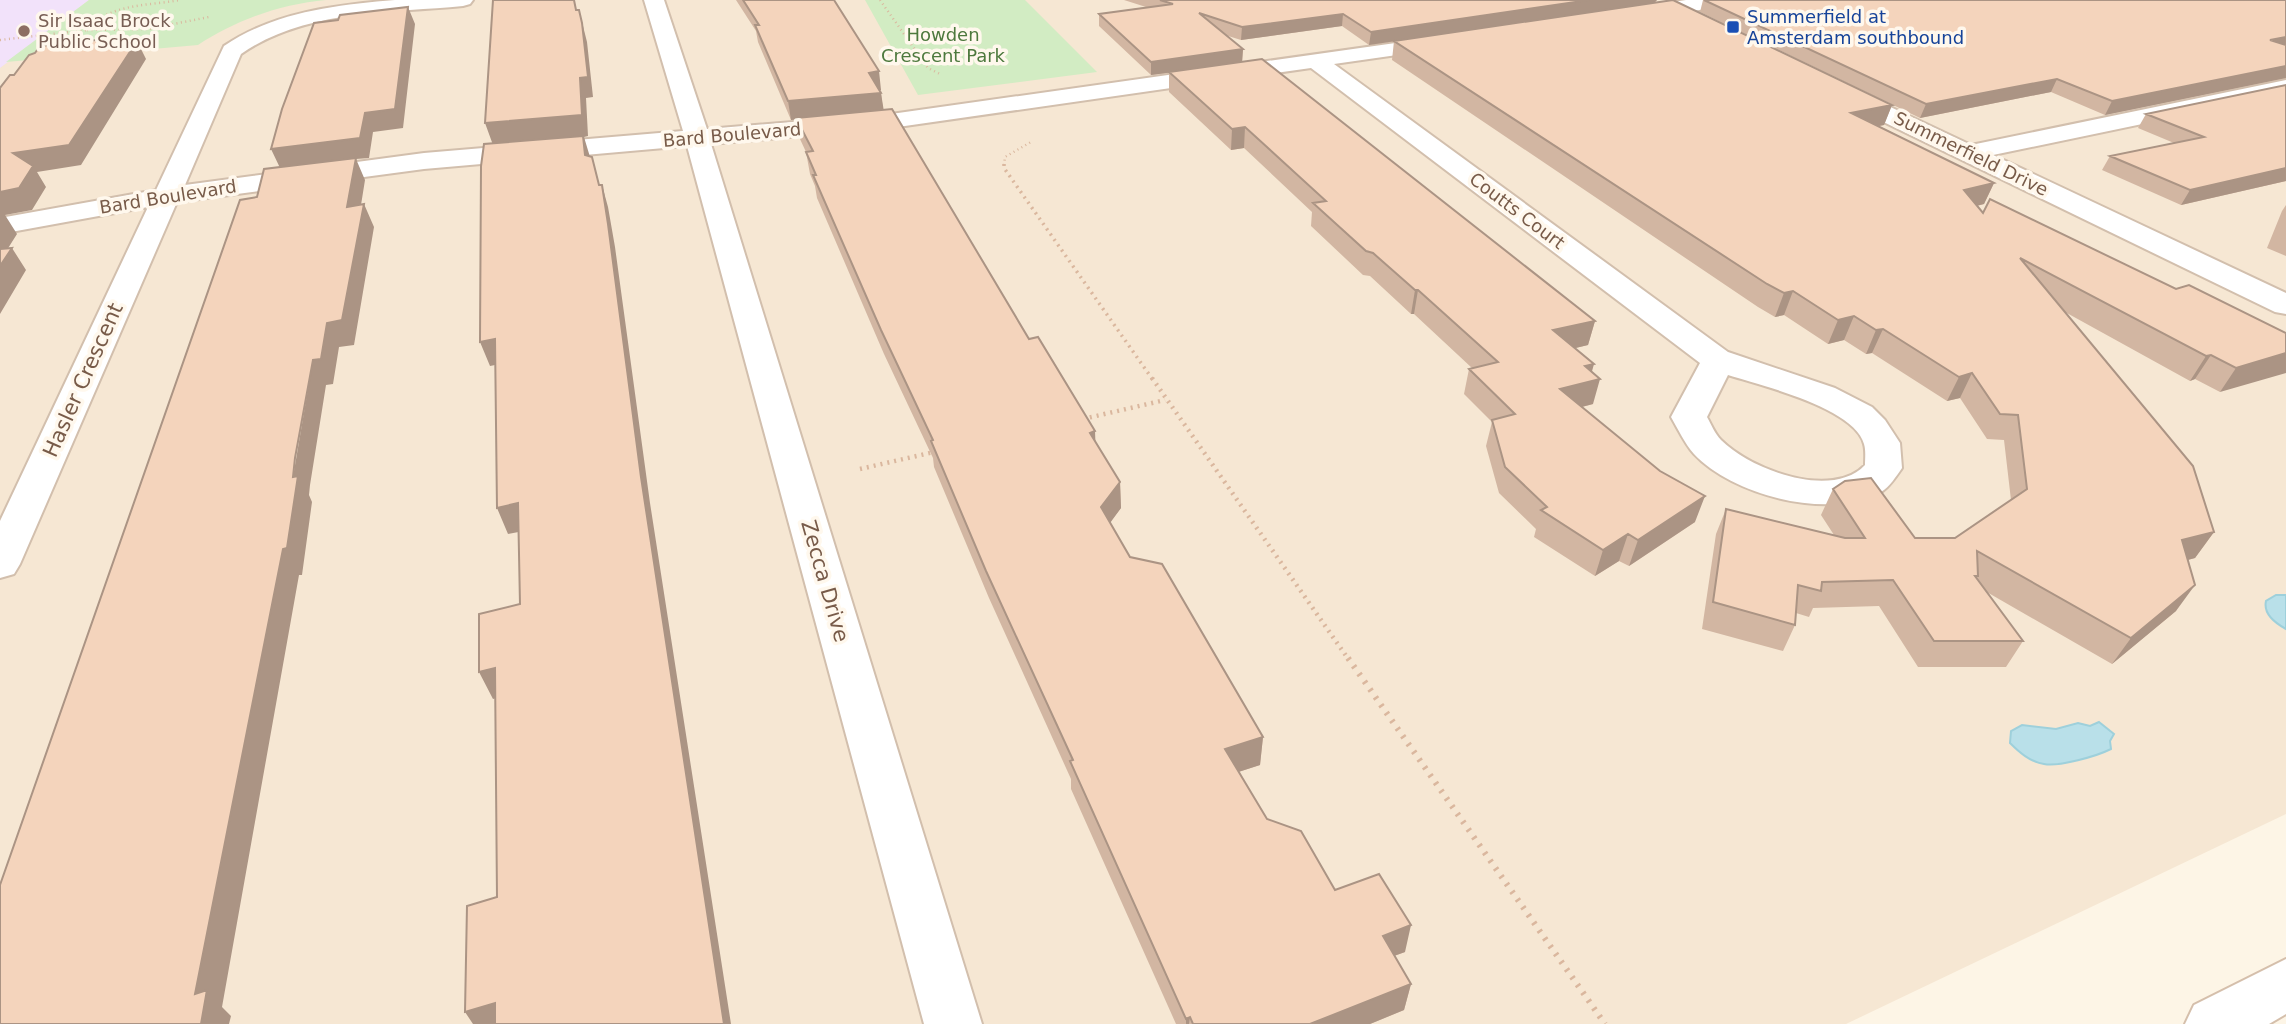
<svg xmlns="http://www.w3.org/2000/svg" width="2286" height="1024" viewBox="0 0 2286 1024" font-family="'DejaVu Sans',sans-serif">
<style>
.residential{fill:#f6e7d3}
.education{fill:#f2e2fa}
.green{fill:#d2ecc3}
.water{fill:#b9e0e9;stroke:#9ed0db;stroke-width:2}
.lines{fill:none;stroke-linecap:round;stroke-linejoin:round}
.street-casing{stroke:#d2bfad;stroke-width:4}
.secondary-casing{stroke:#d5bfab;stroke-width:4}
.path-far3{stroke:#dab79e;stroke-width:2.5;stroke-dasharray:1 3.5;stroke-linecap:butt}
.path-far2{stroke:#dab79e;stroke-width:3.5;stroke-dasharray:2 4.5;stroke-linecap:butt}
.path-far1{stroke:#dab79e;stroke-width:4.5;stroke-dasharray:2 5;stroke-linecap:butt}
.path{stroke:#dab79e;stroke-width:6;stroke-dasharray:2.5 7;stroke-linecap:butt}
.street{fill:#fff;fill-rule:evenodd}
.secondary{fill:#fff;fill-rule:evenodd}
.wall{fill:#d2b6a2}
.shaded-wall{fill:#ab9484}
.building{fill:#f4d4bc;stroke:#ab9484;stroke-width:2}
.transit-dot{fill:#1a4fb4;stroke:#fff8ed;stroke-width:2.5}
.education-dot{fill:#8d6e63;stroke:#fff8ed;stroke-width:2.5}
.labels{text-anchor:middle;stroke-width:7;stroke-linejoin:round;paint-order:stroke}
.far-transit-label{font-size:18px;fill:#164399;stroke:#fff8ed;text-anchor:start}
.far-education-label{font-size:18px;fill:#785e54;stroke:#fff8ed;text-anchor:start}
.far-park-label{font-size:18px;fill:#4d793d;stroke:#fff8ed}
.far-street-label{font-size:18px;fill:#785b49;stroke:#fff8ed}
.street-label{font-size:21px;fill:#785b49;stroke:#fff8ed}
</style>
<rect width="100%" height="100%" fill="#fdf5e6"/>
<path class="residential" d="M0,0H2286V814L1846,1024H0Z"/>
<path class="education" d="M0,0H89L0,68Z"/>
<path class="green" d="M89,0H326C281,4 236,20 198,45L6,62Z
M865,0H1025L1097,72L918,95Z"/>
<path class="water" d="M2276,595H2286V629C2275,623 2263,614 2266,601Z
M2099,722L2114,734L2110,741L2111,749C2097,756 2059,767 2044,764C2030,762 2019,752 2010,743L2011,731L2022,725L2056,729L2078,723L2090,726Z"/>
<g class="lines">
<defs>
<path id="street" d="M395,0H473L470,4L463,6C389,13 304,10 241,54L185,185L424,153L683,131L644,0H664L707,129L891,114L1445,36L1453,37L1456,42L1453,47L1334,64L1728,352L1835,388L1872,407L1885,420L1900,443L1902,468C1897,475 1889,488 1881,492C1830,521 1732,495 1694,454C1685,444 1678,429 1671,417L1700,363L1311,68L891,128L711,144L982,1024H924L687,146L424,169L177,202L20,564L14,574L0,578V521L148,207L0,234V218L156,190L224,46C274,12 335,5 395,0ZM1728,375C1760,385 1855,408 1864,444C1866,450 1865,459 1865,465C1832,500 1751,470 1721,440C1715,434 1711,424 1707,417Z
M1686,0H1736L1733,4L1726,6L1633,20L1626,18L1623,14L1626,10L1633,8Z
M2286,80V94L1993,155L2286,293V314L2275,312L1832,97L1828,92L1832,87H1848L1971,145Z"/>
<path id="secondary" d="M2286,959V1014L2269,1024H2185L2194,1005Z"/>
</defs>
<use href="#street" class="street-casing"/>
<use href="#secondary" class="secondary-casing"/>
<path class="path-far3" d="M880,0L928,68L940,74
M87,30L148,29L209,17
M0,40L87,30C110,3 148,6 180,0
M1004,165L1005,157L1031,142"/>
<path class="path-far2" d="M1004,164V168L1153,380"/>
<path class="path-far1" d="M1152,378L1349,660
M1083,419L1165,400
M860,469L934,452"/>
<path class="path" d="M1348,658L1605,1024"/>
<use href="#street" class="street"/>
<use href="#secondary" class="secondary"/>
</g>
<path class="wall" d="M736,0H834L881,90H879L881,93L883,110L1120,482L1121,508L1110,522L1130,557L1263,737L1260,765L1238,772L1267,819L1335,890L1405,952L1394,956L1411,984L1404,1010L1370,1024H1176L1071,789V779L989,598L934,467L933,458L884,354L817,198L815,186L810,174L806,152L800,139L796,119L791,120L758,42L756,31Z
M1124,0H1657L1654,3L1369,45L1342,26L1241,40L1225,35L1243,49L1242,62L1595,321L1588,345L1575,348L1591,371L1593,404L1582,407L1695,522L1629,566L1619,561L1595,576L1534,537L1536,529L1499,493L1486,446L1492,422L1464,394L1469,369L1472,368L1414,314H1411L1370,276L1363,275L1311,226L1312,212L1244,148L1231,150L1169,92V73L1151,75L1099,26V14L1146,7Z
M1703,0H2286V78L2105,115L2051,92L1920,118L1700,12Z
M1394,41L1892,105L1884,125L1879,126L1994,183L1984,204L1977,206L1983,213L2286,333L2220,392L2195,379L2190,381L2065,312L2214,532L2195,558L2188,560L2176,611L2112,664L1985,591L2023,641L2006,667H1918L1879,606L1813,608L1809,617L1796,613L1795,625L1783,651L1702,629L1716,534L1726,509L1834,535L1821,515L1833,489L1915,538H1955L2011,500L2004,440L1987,439L1960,398L1947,401L1872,353L1866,354L1844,340L1828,344L1784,315L1775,317L1758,307L1392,60Z
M2286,85V181L2181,205L2102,170L2110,156L2174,143L2138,128L2146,114Z
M2286,205V256L2267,248L2282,211Z"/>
<path class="shaded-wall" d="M1589,0H1657L1654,3L1369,45L1371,32Z
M408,7L415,24L403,128L373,132L369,158L356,159L365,180L357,230L281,170L271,149L365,113Z
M579,10L587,42L593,97L586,98L588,136L584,137L590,157L493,145L485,123Z
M1343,14L1342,26L1241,40L1242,27Z
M2286,37V49L2270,40Z
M137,41L146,59L81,165L37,172L46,187L32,210L5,215L17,234L0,261V192L13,153Z
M1243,49L1242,63L1151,75V62Z
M2286,66V78L2105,115L2112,101Z
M879,71L881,90L871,91L869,73Z
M2057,79L2051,92L1920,118L1926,104Z
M881,93L884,112L791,120L788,101Z
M1892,105L1884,125L1844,133L1851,113Z
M1245,127L1244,148L1231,150L1232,129Z
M592,157L605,207L602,185L608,207L615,247L650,503L731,1024H724L641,477L599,185Z
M2286,168V181L2181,205L2190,190Z
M1994,183L1984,204L1954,211L1964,190Z
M364,204L374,227L354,345L339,347L333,384L326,385L310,485L309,495L312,502L302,575H299L222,1007L231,1016L229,1024H201L195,994L293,477L313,360L327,323Z
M12,248L26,270L0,314V266Z
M1415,290H1418L1414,314H1411Z
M1793,291L1784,315L1775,317L1784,293Z
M1854,316L1844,340L1828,344L1838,320Z
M1595,321L1588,345L1547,355L1553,330Z
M1883,329L1872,353L1866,354L1876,330Z
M495,339L505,363L490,366L480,342Z
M2286,353V373L2220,392L2236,368Z
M2211,355L2195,379L2190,381L2206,356Z
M1594,364L1589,382L1600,379L1593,404L1554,414L1560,389L1585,366Z
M1972,373L1960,398L1947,401L1959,377Z
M1095,431L1096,457L1090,433Z
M1120,482L1121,508L1102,534L1101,507Z
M1705,496L1695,522L1629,566L1638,540Z
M518,503L529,530L508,534L497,508Z
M2214,532L2195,558L2164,566L2182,540Z
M1628,534L1619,561L1595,576L1603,550Z
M2195,585L2176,611L2112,664L2131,638Z
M495,668L508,695L493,699L479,672Z
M1263,737L1260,765L1223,777L1225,749Z
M1411,925L1405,952L1377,962L1383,936Z
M1411,984L1404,1010L1370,1024H1310Z
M495,1003L508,1024H473L465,1012Z
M1190,1017L1189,1024H1186V1019Z"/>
<path class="building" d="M493,0H574L576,10H579L582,23L588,77L580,78L582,115L485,123Z
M743,0H834L879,71L869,73L881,93L788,101L755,25H759Z
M1160,0H1589L1371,32L1343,14L1242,27L1199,13L1243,49L1151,62L1099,14L1173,4Z
M1673,0L1892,105L1851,113L1994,183L1964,190L1983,213L1990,199L2176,289L2189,285L2286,333V353L2236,368L2211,355L2206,356L2020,258L2193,466L2214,532L2182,540L2195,585L2131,638L1977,551L1978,576H1975L2023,641H1934L1893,580L1822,582L1821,591L1798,585L1795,625L1713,602L1726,509L1845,538H1865L1833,489L1845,481L1871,478L1915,538H1955L2027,489L2018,415L2000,414L1972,373L1959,377L1883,329L1876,330L1854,316L1838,320L1793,291L1784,293L1767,284L1394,41Z
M1704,0H2286V37L2270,40L2286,45V66L2112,101L2057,79L1926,104Z
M408,7L395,109L365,113L360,138L271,149L282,109L314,23L338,20L340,15Z
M115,38L111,44L137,41L69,145L13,153L33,166L19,188L0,192V88L10,75H14L29,55L35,53L40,46Z
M1262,59L1595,321L1553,330L1594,364L1585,366L1600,379L1560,389L1660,471L1705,496L1638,540L1628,534L1603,550L1541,510L1547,507L1505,467L1492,420L1515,414L1469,369L1498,362L1418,290H1415L1373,253L1366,251L1313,203L1326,201L1245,127L1232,129L1169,72Z
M2286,85V168L2190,190L2110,156L2204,137L2146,114Z
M892,109L1029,339L1038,337L1095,431L1090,433L1120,482L1101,507L1130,557L1162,564L1263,737L1225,749L1267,819L1301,831L1335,890L1379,874L1411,925L1383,936L1411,984L1310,1024H1193L1190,1017L1186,1019L1070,761L1073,760L986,571L931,441L933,440L881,330L813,175H816L806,152L813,151L796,118Z
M583,136L585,155L592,157L599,185H602L608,224L641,477L724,1024H495V1003L465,1012L467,906L497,897L495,668L479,672V614L520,604L518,503L497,508L495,339L480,342L481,166L484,144Z
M356,158L347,207L364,204L342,320L327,323L321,359L313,360L295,458L293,477L298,476L287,548L283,549L195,994L207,990L201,1024H0V885L240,200L257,197L264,169Z
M12,248L0,266V249Z"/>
<rect class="transit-dot" x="1726" y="20" width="14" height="14" rx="3.5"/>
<circle class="education-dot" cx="24" cy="31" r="7"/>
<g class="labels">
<g class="far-transit-label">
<text x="1747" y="23">Summerfield at<tspan x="1747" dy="21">Amsterdam southbound</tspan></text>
</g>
<g class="far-education-label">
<text x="38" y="27">Sir Isaac Brock<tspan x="38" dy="21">Public School</tspan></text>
</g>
<g class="far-park-label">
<text x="943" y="41">Howden<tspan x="943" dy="21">Crescent Park</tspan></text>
</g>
<g class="far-street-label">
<text transform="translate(732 135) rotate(-5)" y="6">Bard Boulevard</text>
<text transform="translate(1971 154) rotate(26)" y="6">Summerfield Drive</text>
<text transform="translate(168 197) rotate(-9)" y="6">Bard Boulevard</text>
<text transform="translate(1517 211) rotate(37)" y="6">Coutts Court</text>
</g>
<g class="street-label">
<text transform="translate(83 380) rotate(-66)" y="7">Hasler Crescent</text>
<text transform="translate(825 581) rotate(74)" y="7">Zecca Drive</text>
</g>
</g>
</svg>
